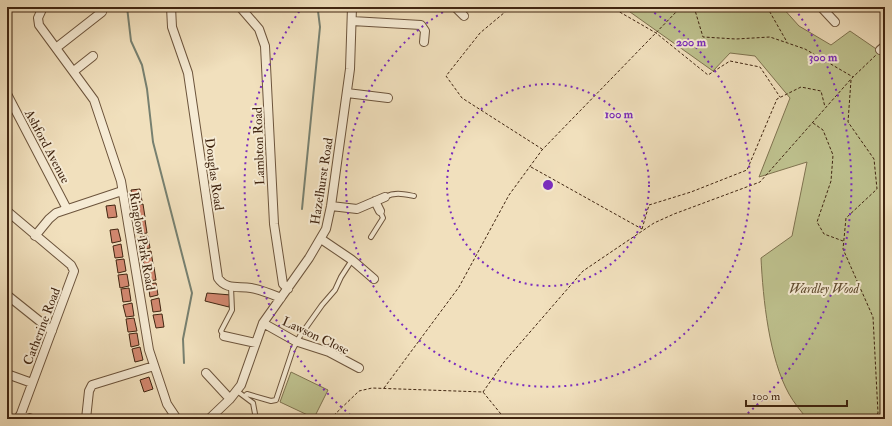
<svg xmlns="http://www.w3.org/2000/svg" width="892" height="426" viewBox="0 0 892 426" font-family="'IM FELL Double Pica',serif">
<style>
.green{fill:#bec18e;stroke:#7f7350}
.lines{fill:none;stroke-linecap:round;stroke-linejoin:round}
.stream{stroke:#778070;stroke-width:2}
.building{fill:#d38870;stroke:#402511}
.lane-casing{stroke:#6c543c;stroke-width:6}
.street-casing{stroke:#6c543c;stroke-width:10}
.path{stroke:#402511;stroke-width:1;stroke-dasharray:3 2;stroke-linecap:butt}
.lane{stroke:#f6ebd4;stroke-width:4}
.street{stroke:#f6ebd4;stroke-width:8}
.ring{fill:none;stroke:#7b2cbf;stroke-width:2;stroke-dasharray:2 4}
.labels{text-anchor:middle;stroke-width:4;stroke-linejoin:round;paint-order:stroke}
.street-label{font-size:13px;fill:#402511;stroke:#f6ebd4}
.park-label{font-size:13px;font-style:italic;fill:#604c30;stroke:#f6ebd4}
.centre{fill:#7b2cbf;stroke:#f6ebd4;stroke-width:2}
.ring-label{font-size:12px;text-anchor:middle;font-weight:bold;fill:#7b2cbf;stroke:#f6ebd4;stroke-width:4;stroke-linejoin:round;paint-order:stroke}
</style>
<rect width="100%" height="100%" fill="#f1e0bd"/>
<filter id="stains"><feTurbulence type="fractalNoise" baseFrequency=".005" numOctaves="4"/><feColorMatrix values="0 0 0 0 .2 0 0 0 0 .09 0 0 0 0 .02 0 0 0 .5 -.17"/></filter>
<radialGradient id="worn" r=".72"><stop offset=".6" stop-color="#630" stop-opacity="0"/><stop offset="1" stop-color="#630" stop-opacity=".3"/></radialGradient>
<path class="green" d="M623,7H782L799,26L831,45L850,31L885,55V419H807C801,411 794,403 789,394C769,358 763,299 761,258L792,236L807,162L759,177L790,98L755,56L730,53L713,71Z
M291,372L328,390L314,418L280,402Z"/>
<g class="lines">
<path class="stream" d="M127,7L131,41L142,65L147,89L153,142L192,293L183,339L184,363
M302,209L320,27L318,11L315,7"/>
</g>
<path class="building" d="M140,189L142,201L133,203L131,190Z
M143,204L145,217L136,218L134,206Z
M115,205L117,217L108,218L106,206Z
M145,220L147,233L139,234L137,221Z
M118,229L121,241L112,243L110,230Z
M148,236L150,248L142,249L140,237Z
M121,244L123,257L115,258L113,246Z
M151,251L153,264L144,265L142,253Z
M124,259L126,271L118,273L116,260Z
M154,267L156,280L147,281L145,268Z
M127,274L129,286L120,288L118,275Z
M156,283L158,295L150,297L148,284Z
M129,288L131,301L123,302L121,289Z
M207,293L231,295L229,307L205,301Z
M159,298L161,311L153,312L151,300Z
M132,303L134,316L126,317L123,305Z
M162,314L164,327L156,328L153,315Z
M134,318L137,331L128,332L126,319Z
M137,333L139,345L131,347L129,334Z
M140,347L143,360L135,362L132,349Z
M149,377L153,389L144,392L140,380Z"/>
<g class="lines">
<defs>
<path id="lane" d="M385,197C395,192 403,194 414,196
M371,237L383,218L380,211
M224,336L221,331L232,310L231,287
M237,391L253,403L256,419
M245,396L247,394L271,401L276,400L293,349L300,336L322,305L335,290L341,277L352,260"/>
<path id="street" d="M43,7L38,18L39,25L94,100L121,181L149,350L167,404L177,419
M171,7L172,27L188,73L218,278C226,290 238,286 251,288C262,290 271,294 281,298
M240,7L259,29L265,46L274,224L283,284L288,289
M455,7L464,16
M821,7L835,22
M352,21L421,25L425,31L424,42
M56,48L102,12
M880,50L885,46
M74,71L93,56
M347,93L388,98
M7,94L67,209
M375,201L380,211
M331,206L357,209L385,197
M7,211L71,265L74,271L19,419
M35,236L49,219L56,213L122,191
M321,239L352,260L374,279
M7,295L52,331
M263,323L295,341L329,352L359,368
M224,336L256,343
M206,373L230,399
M7,374L32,383
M20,415L32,419
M86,419L89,391L92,385L154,366
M209,419L230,399L241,385L263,323L309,258L326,229L331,206L350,69L352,7"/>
</defs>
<use href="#lane" class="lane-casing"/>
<use href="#street" class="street-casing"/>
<path class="path" d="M511,7L480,33L446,76L462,98L542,149
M611,7L656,33L708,75L730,61L760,67L780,97
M694,7L703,37L736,39L770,37L805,49L853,77
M767,7L787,42
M851,80L848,122L874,159L877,189L846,218L843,249L873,317L878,413L874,419
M813,123L823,130L833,155L831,181L817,222L824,234L843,241
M531,167L642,229
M642,229L649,205L691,192L747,170L777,99L801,87L821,91L825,107
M384,388L459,287L509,195L542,150L681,7
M483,392L504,362L583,271L654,223L674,214L760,182L851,79L876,55
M330,419L359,391L372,388L483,392L505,419"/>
<use href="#lane" class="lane"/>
<use href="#street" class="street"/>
</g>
<g class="ring">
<circle cx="548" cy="185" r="101"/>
<path d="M644 7A202 202 0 1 1 452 7"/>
<path d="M355 419A303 303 0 0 1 301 9M795 9A303 303 0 0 1 741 419"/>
</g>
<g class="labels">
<g class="street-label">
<text transform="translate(48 146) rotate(62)" y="5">Ashford Avenue</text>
<text transform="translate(258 146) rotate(-92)" y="5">Lambton Road</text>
<text transform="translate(215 174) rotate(82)" y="5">Douglas Road</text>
<text transform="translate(321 181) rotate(-81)" y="5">Hazelhurst Road</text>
<text transform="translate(143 241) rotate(80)" y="5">Ringlow Park Road</text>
<text transform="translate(41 326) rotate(-69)" y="5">Catherine Road</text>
<text transform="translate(316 335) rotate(25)" y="5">Lawson Close</text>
</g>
<g class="park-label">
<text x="824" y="293">Wardley Wood</text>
</g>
</g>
<circle cx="548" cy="185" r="6" class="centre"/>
<g class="ring-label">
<text x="691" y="46">200 m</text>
<text x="823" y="61">300 m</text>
<text x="619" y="118">100 m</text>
</g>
<rect width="892" height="426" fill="none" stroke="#f1e0bd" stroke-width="24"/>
<rect x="8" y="8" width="876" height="410" fill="none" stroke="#402511" stroke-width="2"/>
<rect x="12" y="12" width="868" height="402" fill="none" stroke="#402511"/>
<path d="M746 400v6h101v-6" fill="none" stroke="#402511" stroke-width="2"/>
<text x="752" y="400" font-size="12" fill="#402511" stroke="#f6ebd4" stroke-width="3" paint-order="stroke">100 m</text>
<rect width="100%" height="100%" filter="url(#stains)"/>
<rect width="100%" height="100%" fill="url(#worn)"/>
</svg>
